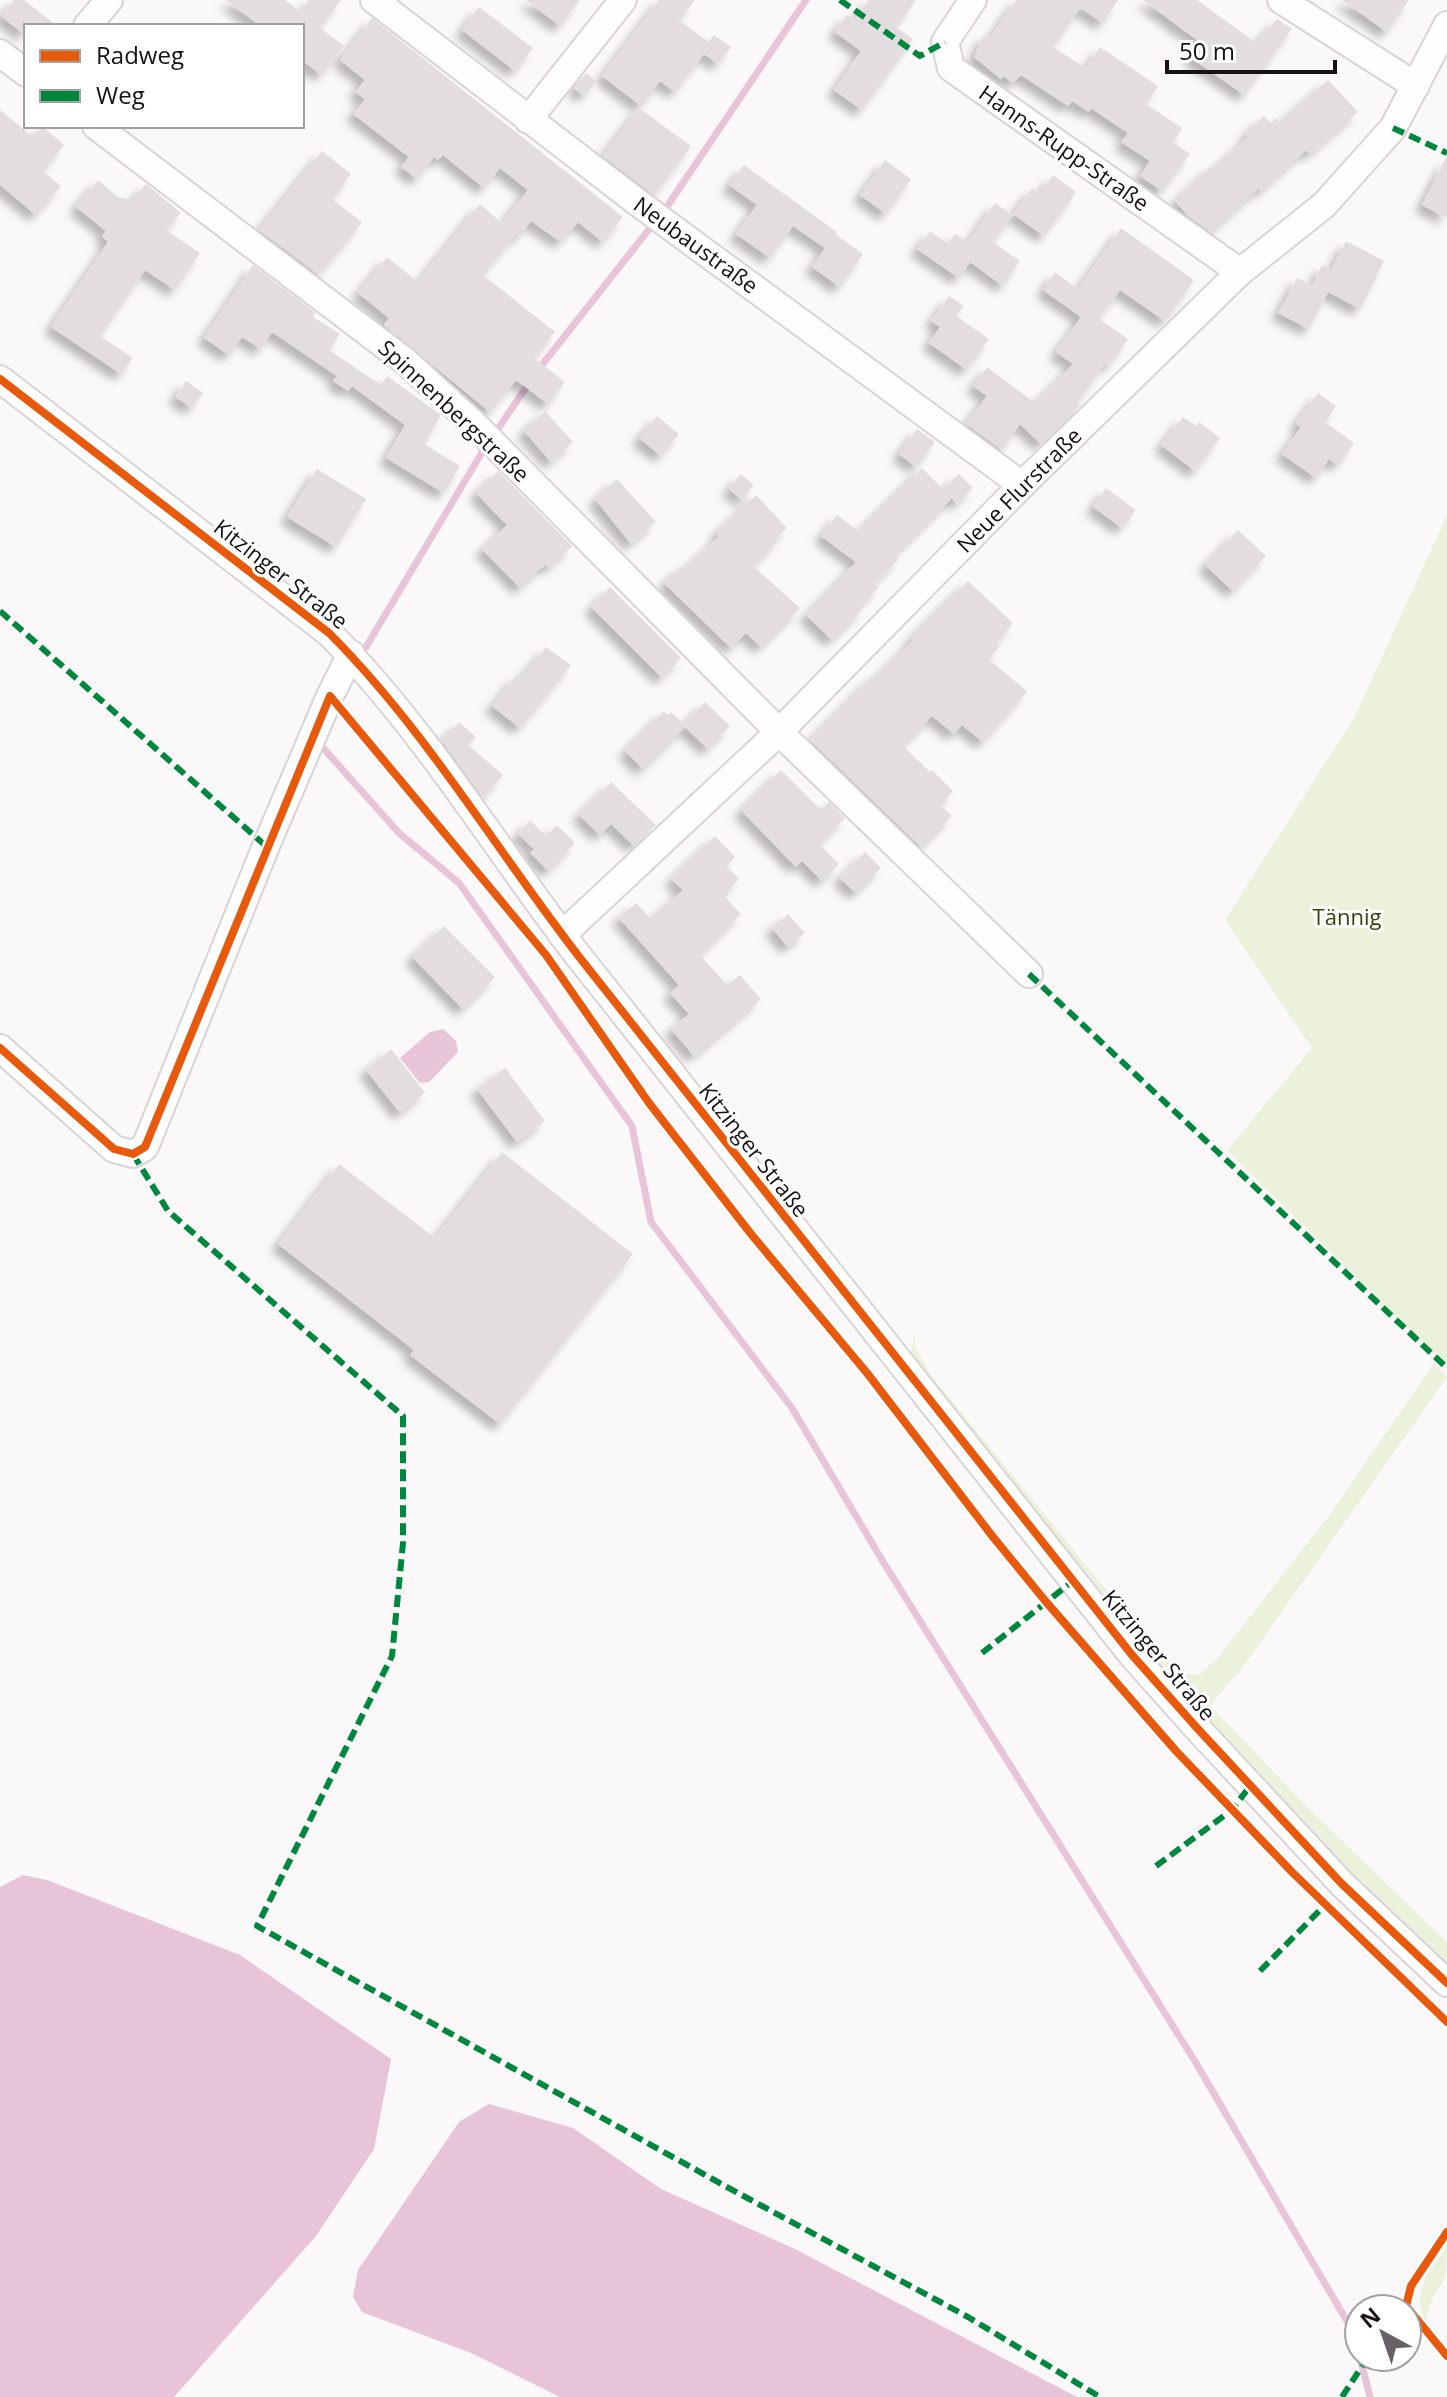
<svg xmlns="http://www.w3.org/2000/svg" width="1447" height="2397" viewBox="0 0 1447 2397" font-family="'Open Sans',sans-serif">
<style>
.green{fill:#ecf1db}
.water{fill:#e7c4d8}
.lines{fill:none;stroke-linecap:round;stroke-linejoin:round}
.stream{stroke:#e7c4d8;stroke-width:7}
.building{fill:#e3dde0;filter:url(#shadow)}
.minor-casing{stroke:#d9d3d6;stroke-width:30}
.minor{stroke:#fefefe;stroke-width:26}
.quiet{stroke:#00873e;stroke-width:6;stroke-dasharray:12 6;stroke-linecap:butt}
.cycleway-casing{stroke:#fff;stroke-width:13}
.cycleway{stroke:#e8590c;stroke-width:8}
.labels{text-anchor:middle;stroke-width:6;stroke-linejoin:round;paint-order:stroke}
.street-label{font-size:22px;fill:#191116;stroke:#fff}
.park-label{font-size:22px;fill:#364106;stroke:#fff}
</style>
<defs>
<filter id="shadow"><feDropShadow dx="-7" dy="7" stdDeviation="4" flood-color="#0004"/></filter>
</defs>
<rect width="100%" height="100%" fill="#fbf8fa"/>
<path class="green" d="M1447,515V1360L1444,1364L1227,1150L1312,1048L1225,920L1355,716Z
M914,1335L916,1348L930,1374L1153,1647L1169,1663L1183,1673L1198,1675L1217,1659L1331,1513L1434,1363L1447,1377L1243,1667L1210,1705L1306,1806L1447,1942V1967L1348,1873L1148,1660L917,1368L911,1352Z
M1447,2246C1447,2255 1447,2266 1446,2274C1440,2293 1423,2303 1428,2325C1408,2293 1429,2273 1447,2246Z"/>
<path class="water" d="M443,1029L456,1041L458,1052L429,1082L420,1083L400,1058L430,1032Z
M23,1875L47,1880L240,1955L391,2059L374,2149L316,2236L174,2397H0V1887Z
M489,2104L573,2128L661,2189L795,2249L1077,2397H560L471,2353L362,2312L353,2297L358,2270L459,2122Z"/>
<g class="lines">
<path class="stream" d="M662,214L806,0
M538,370L654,223
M366,647L481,454L531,380
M324,749L399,833L459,883L632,1126L651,1222L792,1408L882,1560L1196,2063L1355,2335L1359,2352
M1360,2357L1370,2397"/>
</g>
<path class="building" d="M14,0H24L57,26H26V36L1,16Z
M226,0H285L300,12L309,0H341L320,28L344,46L321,75L302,60V26H260Z
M526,0H580L560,26Z
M659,0H695L679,20L708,42L714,35L731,47L718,64L704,54L675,92L660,81L641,106L602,76Z
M869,0H916L896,27L913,39L862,110L834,90L861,51L835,32L847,15L854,20Z
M1016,0H1118L1103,23L1080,8L1053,47L1086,68L1100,47L1158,86L1146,104L1182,128L1173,142L1190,154L1162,191L1140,176L1150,161L1121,142L1128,133L1091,108L1089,112L1072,101L1068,106L1021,75L1013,83L1003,76L1001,79L974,57L984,35L990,38Z
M1143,0H1197L1256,43L1277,19L1292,29L1244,95L1190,57L1201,43Z
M1342,0H1409L1387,32Z
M479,7L533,48L515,71L462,30Z
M372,18L623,217L603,242L578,222L561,242L531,221L519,236L516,234L483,275L555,332L534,358L565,382L548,404L516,380L490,412L384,325L389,318L358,293L387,257L418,282L480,204L502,223L528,190L500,168L484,188L443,155L438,160L434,157L417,179L401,167L409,157L353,114L365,99L355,92L365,80L340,60Z
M586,73L596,81L584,96L574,88Z
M1328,80L1358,112L1310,154L1306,150L1261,191L1259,188L1211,232L1188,216L1175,201L1210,167L1213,169L1248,137L1246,134L1264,116L1271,123L1276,118L1280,122Z
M639,108L691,146L654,195L603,156Z
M0,110L32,136L42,126L64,145L43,171L61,186L36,215L0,185Z
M322,151L351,174L332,199L362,222L319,275L259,230Z
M1447,156V218L1422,205Z
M885,160L911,179L886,214L860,195Z
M744,165L837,232L835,234L863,254L840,287L812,267L825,248L793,226L770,258L736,234L757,205L729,185Z
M1053,175L1076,192L1044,236L1013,214L1032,188L1040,193Z
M98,180L118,197L132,200L146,184L181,213L166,230L200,253L175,290L145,270L100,336L133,358L121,374L51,327L108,242L102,236L106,231L76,207Z
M995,203L1013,215L993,242L1020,261L1003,286L970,262L959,278L917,249L930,231L948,244L955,234L968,242Z
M1121,228L1194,280L1165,321L1120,290L1099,319L1128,339L1109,366L1105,363L1078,402L1080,405L1041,444L1020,424L1002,450L966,424L987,396L973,386L987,367L1035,403L1073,364L1056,352L1081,317L1043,290L1055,272L1078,289Z
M1346,241L1384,261L1360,309L1328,292L1309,329L1278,313L1297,278L1312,285L1322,265L1331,270Z
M253,265L316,313L313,317L340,334L329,350L381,385L387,376L441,415L424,444L460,466L444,493L386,458L405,425L352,386L348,391L333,381L337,376L272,332L261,349L242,337L229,355L204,338Z
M949,296L964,306L956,316L989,339L967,370L929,343L940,327L931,321Z
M186,381L203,393L192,408L175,397Z
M1318,393L1336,406L1325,422L1354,443L1338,465L1329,459L1316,478L1282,454L1301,427L1296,424Z
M545,411L573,442L551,462L524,431Z
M657,416L679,434L661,456L639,438Z
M1183,417L1196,426L1199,422L1220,438L1195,471L1161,445Z
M917,429L935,442L916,467L899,454Z
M922,468L952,498L895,555L899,559L874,583L879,587L859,607L862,610L832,640L806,615L856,562L821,536L837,515L859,531Z
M317,469L366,499L336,547L287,517Z
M498,471L572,546L549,568L546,565L539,569L520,588L482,549L507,525L476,493Z
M741,474L754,485L742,500L729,489Z
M959,474L973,488L957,504L943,489Z
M617,479L656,522L631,544L595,499Z
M1106,488L1136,510L1122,528L1093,507Z
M756,495L787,528L774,540L777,542L753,566L800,608L761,647L746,633L731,648L664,583L682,566L685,569L719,536L716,533Z
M1238,530L1266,556L1233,591L1205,565Z
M968,581L1013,623L996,644L999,647L988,659L1027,691L983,742L962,725L954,734L932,716L903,746L930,772L932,770L953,791L940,805L952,816L921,847L810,740L872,677L874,679L913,640L911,638Z
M610,587L681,658L662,678L591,607Z
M546,647L571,665L520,728L492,706L516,676L520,679Z
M705,702L730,726L708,749L685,727L643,769L625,751L664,711L668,715L671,712L684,724Z
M459,722L476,737L468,745L503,775L483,798L442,741Z
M781,770L821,810L829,802L845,818L819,844L839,864L822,881L802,861L796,867L741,810Z
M611,782L656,825L634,846L611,824L600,835L579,815Z
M530,820L546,836L557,825L575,843L549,871L530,853L534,849L518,834Z
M715,836L735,857L726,866L739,879L723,895L741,914L700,955L727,985L740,975L761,999L694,1056L671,1029L689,1014L670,993L679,985L619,918L636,903L651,919L683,890L671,879Z
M865,852L881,868L856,893L840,878Z
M788,914L805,933L788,947L772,928Z
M444,926L495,977L463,1009L412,957Z
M391,1049L425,1093L400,1113L366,1070Z
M505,1068L545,1121L517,1142L477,1089Z
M502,1152L633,1254L500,1424L410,1355L414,1350L278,1244L339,1164L435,1238Z"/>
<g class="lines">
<defs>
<path id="minor" d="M374,0L641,205L1022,485
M973,0L945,42L951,68L1240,272
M1281,0L1416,86
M87,26L109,0
M0,53L26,73
M528,120L623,0
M96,126L405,361L475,425L779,732L1029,974
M0,379L329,633C426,730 496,850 580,958C763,1192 947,1424 1132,1655L1197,1728L1342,1884L1447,1983
M562,935L779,732L1022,485L1240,272L1324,205L1393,128L1447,25
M0,1048L114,1149L133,1154L145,1147L266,846L330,696L351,654"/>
</defs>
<use href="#minor" class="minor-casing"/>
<use href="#minor" class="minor"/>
<path class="quiet" d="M840,0L920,56L945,42
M1393,128L1447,153
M0,611L266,846
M1029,974L1447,1368
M133,1154L168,1211L403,1416V1543L392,1656L257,1926L725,2186L968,2317L1100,2397
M982,1653L1073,1581
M1156,1866L1232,1810L1250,1786
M1260,1971L1330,1900
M1342,2397L1368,2357"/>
<defs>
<path id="cycleway" d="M0,379L329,633C426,730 496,850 580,958C763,1192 947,1424 1132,1655L1197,1728L1342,1884L1447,1983
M0,1048L114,1149L133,1154L145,1147L330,696L546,955L649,1103L751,1234L867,1373L993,1537L1047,1603L1176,1751L1293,1873L1447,2022
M1447,2232L1411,2286L1406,2306L1447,2356"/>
</defs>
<use href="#cycleway" class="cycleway-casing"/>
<use href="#cycleway" class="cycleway"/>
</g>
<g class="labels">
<g class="street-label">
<text transform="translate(1064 148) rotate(35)" y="8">Hanns-Rupp-Straße</text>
<text transform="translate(696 245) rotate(36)" y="8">Neubaustraße</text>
<text transform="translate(454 411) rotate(43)" y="8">Spinnenbergstraße</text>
<text transform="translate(1019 490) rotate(-45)" y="8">Neue Flurstraße</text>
<text transform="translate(281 574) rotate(38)" y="8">Kitzinger Straße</text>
<text transform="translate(754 1150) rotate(52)" y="8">Kitzinger Straße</text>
<text transform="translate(1159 1655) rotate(50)" y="8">Kitzinger Straße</text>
</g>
<g class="park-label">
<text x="1347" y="925">Tännig</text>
</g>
</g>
<rect x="24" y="24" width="280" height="104" fill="#ffffff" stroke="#a3a0a2" stroke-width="2"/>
<rect x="40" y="50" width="40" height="12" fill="#e8590c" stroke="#a3a0a2" stroke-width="2"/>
<text x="96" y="64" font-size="24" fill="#191116">Radweg</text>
<rect x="40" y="90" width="40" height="12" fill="#00873e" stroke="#a3a0a2" stroke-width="2"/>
<text x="96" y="104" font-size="24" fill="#191116">Weg</text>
<g transform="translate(1383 2333) rotate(320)"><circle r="38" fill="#ffffff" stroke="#a3a0a2" stroke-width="2"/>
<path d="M0-6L14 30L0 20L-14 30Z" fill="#686266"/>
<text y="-12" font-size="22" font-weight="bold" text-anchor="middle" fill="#191116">N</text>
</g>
<path d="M1167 60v12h168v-12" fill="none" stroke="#191116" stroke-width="4"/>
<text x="1179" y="60" font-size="24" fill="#191116" stroke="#ffffff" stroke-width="6" paint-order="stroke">50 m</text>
</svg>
